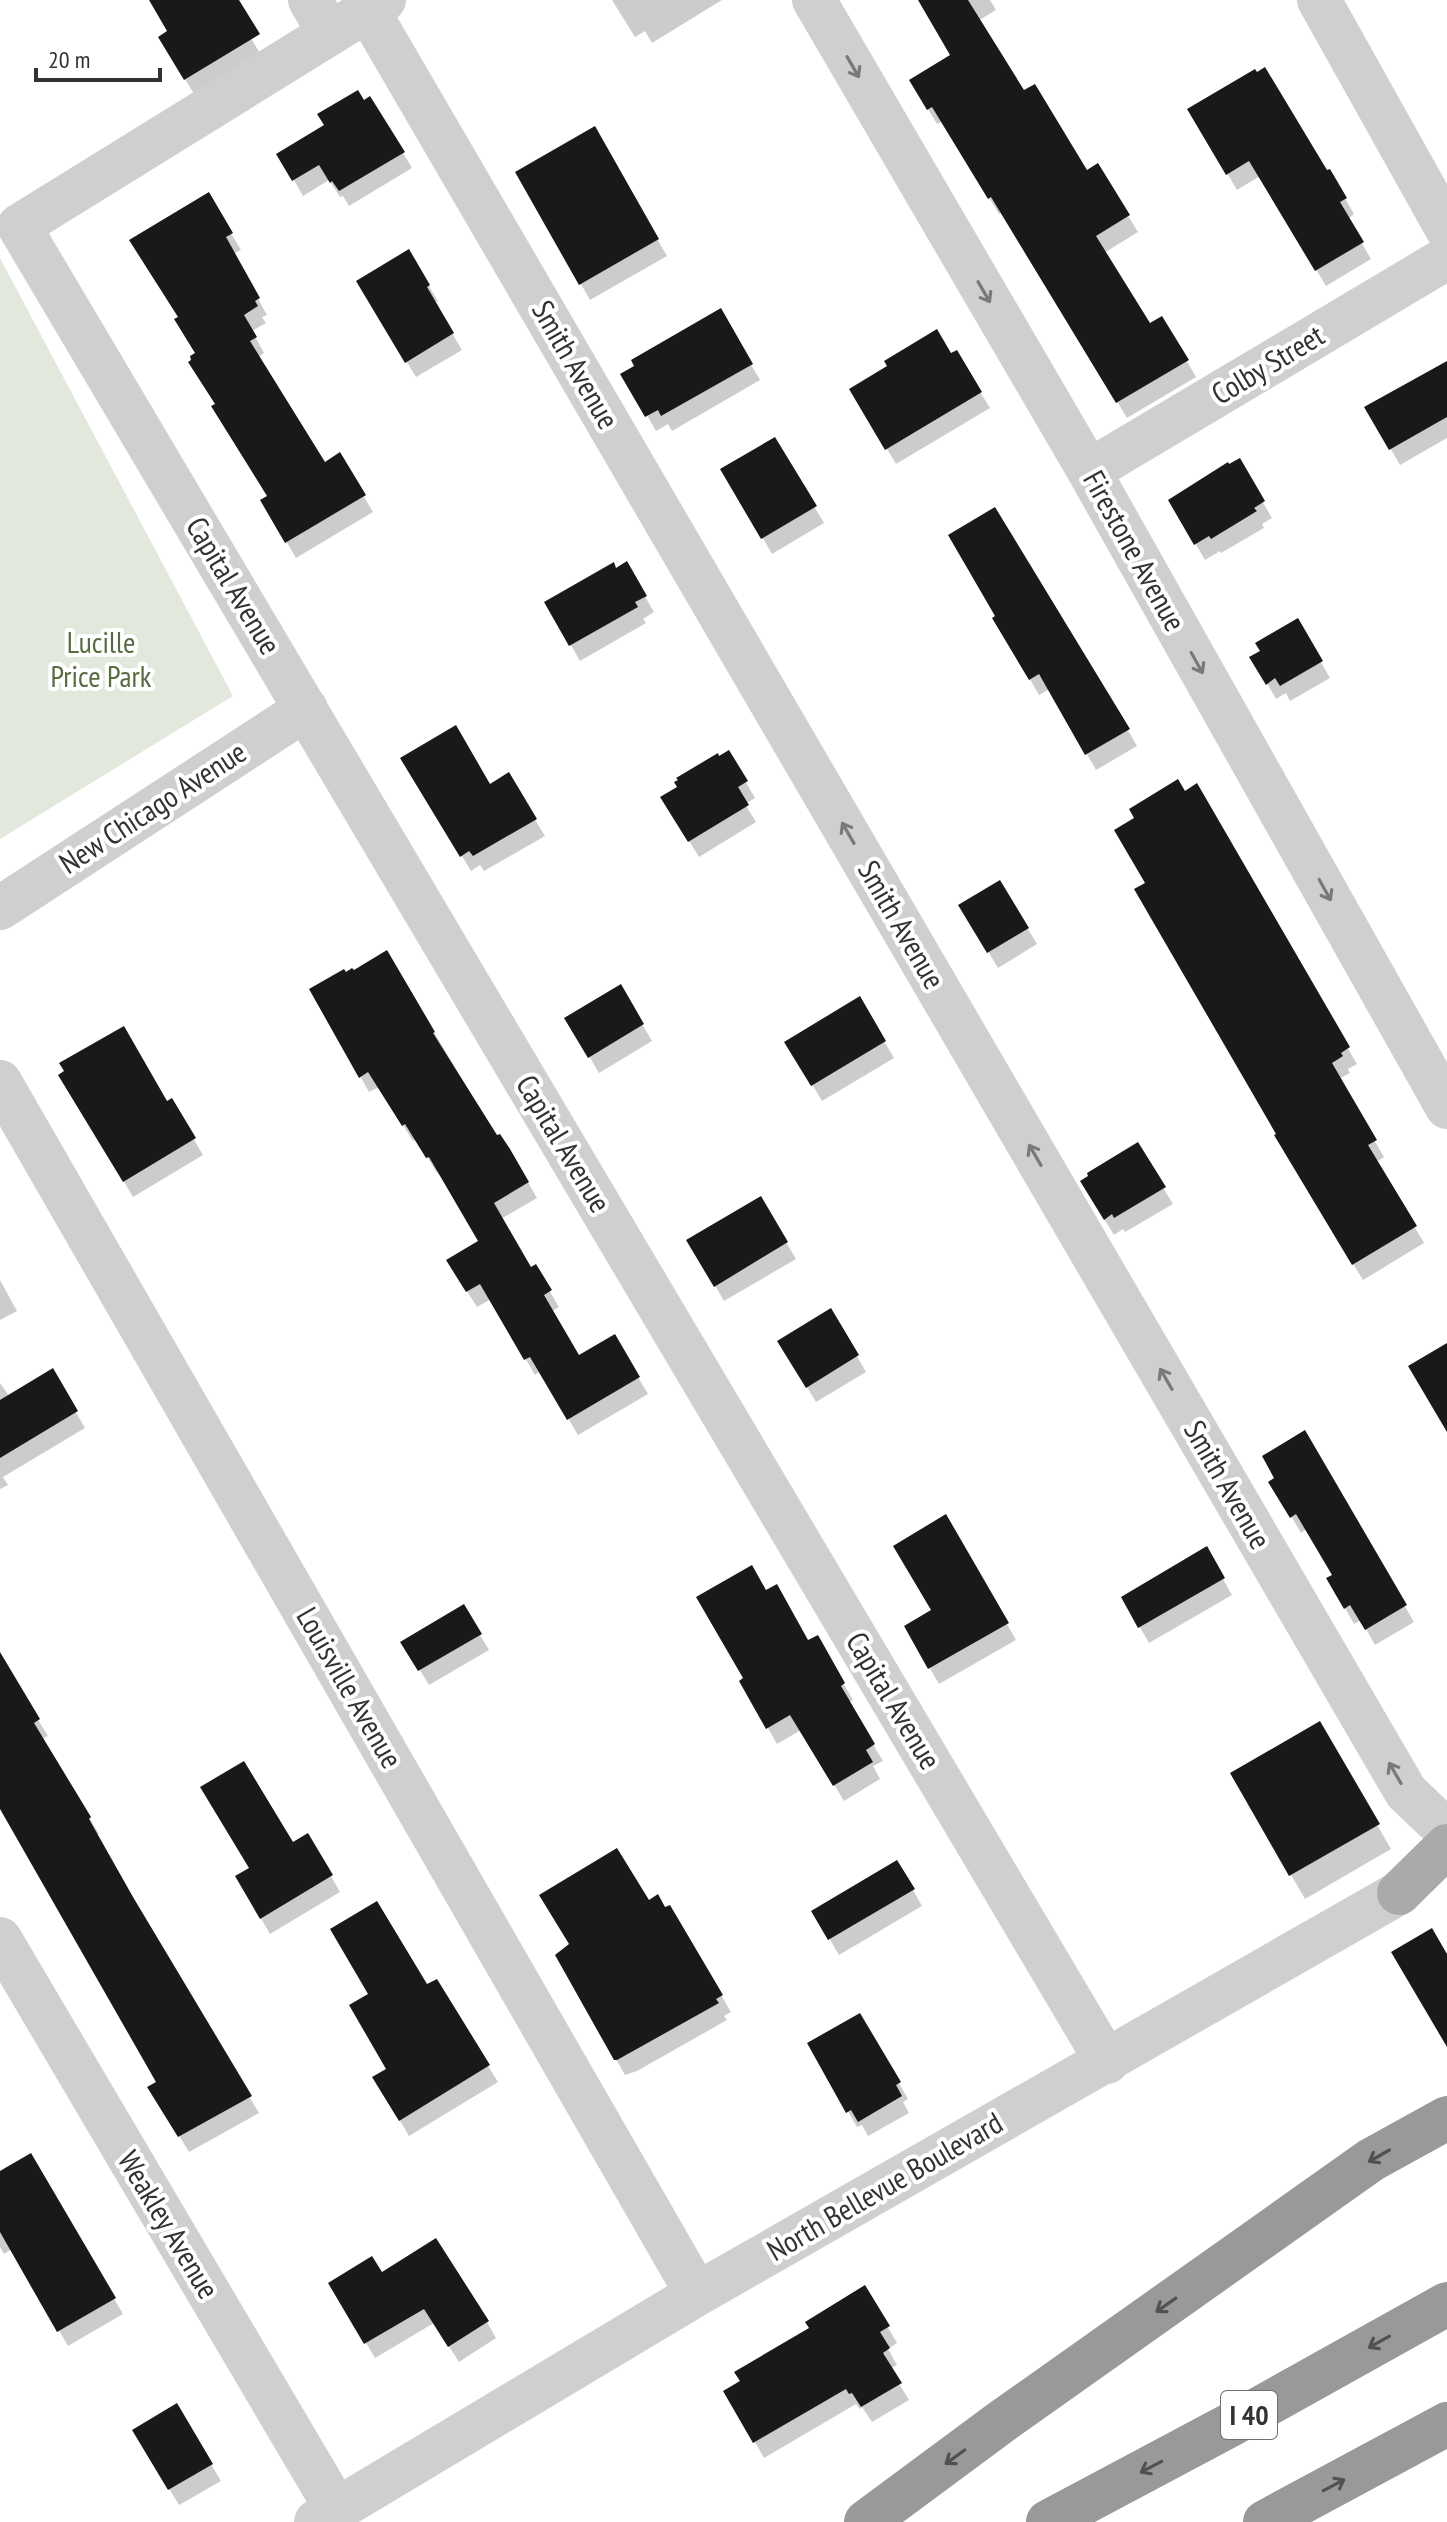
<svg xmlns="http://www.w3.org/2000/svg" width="1447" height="2522" viewBox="0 0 1447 2522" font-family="'PT Sans Narrow',sans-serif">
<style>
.green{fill:#e3e8dc}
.shadow{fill:#0003}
.building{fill:#191919}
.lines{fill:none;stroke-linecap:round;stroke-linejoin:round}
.minor{stroke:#cfcfcf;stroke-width:44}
.major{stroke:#aaa;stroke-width:44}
.highway{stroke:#999;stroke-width:44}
.oneway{stroke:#797979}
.oneway2{stroke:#515151}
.labels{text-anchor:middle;stroke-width:8;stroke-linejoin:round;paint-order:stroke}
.shield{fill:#fff;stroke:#707070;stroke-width:2}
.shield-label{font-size:28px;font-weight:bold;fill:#323232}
.street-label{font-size:30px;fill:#323232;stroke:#fff}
.park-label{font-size:30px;fill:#586c41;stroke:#fff}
</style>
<rect width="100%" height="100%" fill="#fff"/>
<path class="green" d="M0,258L233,696L0,839Z"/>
<path class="shadow" d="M150,0H228L261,55L194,94L160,38L170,32Z
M612,0H722L652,43L645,31L635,37Z
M920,0H990L996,10L978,21L1023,93L1086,173L1097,166L1138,232L1104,253L1149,326L1162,318L1196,377L1127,418L1002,212L999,214L943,121L937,124L911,81L953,56Z
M370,98L412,168L349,206L343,196L340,197L329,180L303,196L279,154Z
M1190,110L1326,173L1329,171L1354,214L1348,219L1371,259L1326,286L1260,176L1237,190Z
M594,129L667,256L590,300L518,173Z
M208,195L241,250L233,254L267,315L262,317L266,323L252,331L264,353L257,358L324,464L339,455L373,512L296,558L263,501L269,497L217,405L180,318Z
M408,252L438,301L434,303L462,350L416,377L358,282Z
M720,311L760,380L672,431L668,424L656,431L623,374Z
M956,353L990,408L896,464L852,390Z
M1447,372V438L1400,465L1367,408Z
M774,439L824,523L772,554L723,470Z
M1239,461L1272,518L1262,524L1264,528L1221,553L1220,551L1205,560L1170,500Z
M626,564L654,612L643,619L646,623L580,661L547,603Z
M998,617L1093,669L1137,746L1096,770L1050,689L1039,695L995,618Z
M1297,621L1330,678L1290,701L1286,693L1276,699L1252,657Z
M729,753L755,798L745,804L756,822L699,857L672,813L719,759Z
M403,759L489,787L508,775L545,836L484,871L480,865L471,871Z
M1196,786L1357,1064L1348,1069L1350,1073L1339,1079L1384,1157L1376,1162L1424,1243L1363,1280L1285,1152L1279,1134L1147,884L1184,793Z
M1000,883L1037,944L998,968L961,906Z
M387,953L497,1138L509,1150L537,1198L501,1219L530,1270L535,1266L559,1307L551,1312L578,1358L614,1337L648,1394L578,1435L540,1371L535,1375L491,1299L477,1307L458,1277L481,1241L439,1171L437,1173L416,1139L413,1141L379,1087L369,1092L312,990L353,973Z
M620,987L652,1041L599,1073L567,1018Z
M859,999L894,1058L822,1101L787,1042Z
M61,1075L166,1104L171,1101L203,1155L133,1197Z
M1137,1145L1173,1204L1125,1232L1123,1229L1114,1235L1091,1198Z
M760,1199L796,1259L724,1301L689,1240Z
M0,1280L17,1311L0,1320Z
M831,1311L866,1372L816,1402L780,1342Z
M52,1371L85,1428L3,1477L8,1485L0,1489V1383L9,1396Z
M1304,1433L1414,1622L1375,1645L1361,1620L1354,1624L1329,1579L1335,1576L1307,1529L1301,1533L1271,1482L1277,1478Z
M946,1517L1016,1640L939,1684L906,1627L934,1611Z
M1206,1549L1232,1595L1149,1643L1123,1598Z
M766,1593L808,1643L817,1638L853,1700L848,1703L883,1761L873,1766L880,1779L844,1801L801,1730L777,1744L741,1681L745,1679Z
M463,1607L489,1650L429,1685L403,1642Z
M0,1658L48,1736L42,1739L99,1834L96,1835L136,1905L259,2113L189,2152L150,2088L159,2083L0,1806Z
M1319,1724L1391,1849L1305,1899L1233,1774Z
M308,1836L340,1892L270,1934L237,1877Z
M897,1862L922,1906L839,1955L814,1912Z
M669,1907L731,2012L724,2016L727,2020L637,2071L625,2075L557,1955Z
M436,1982L498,2082L409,2136L375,2078L389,2069L370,1994L427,1987Z
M860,2015L908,2099L903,2102L909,2113L868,2136L862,2125L857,2127L809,2044Z
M30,2155L123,2314L68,2346L12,2249L4,2254L0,2247V2174Z
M382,2275L487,2322L496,2338L459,2362L434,2323L375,2358L331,2284Z
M865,2288L897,2343L888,2349L897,2365L890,2369L909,2400L872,2422L862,2407L860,2409L856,2404L764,2458L726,2391Z
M176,2405L221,2481L179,2505L134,2430Z"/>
<path class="building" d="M149,0H239L260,34L184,80L158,37L167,31Z
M918,0H968L1024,90L1035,84L1087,170L1098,163L1130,215L1096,236L1150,323L1162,316L1189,360L1116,403L991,197L988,199L932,107L927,110L909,80L950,55Z
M1265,67L1327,170L1330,169L1347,198L1340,202L1364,242L1315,271L1249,161L1226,175L1187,109L1255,69L1257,72Z
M358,90L364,100L370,96L405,152L339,191L332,181L330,183L319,165L292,181L276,154L324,125L317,114Z
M595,126L659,239L579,285L515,172Z
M209,192L233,233L226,237L260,298L255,301L258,306L244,315L257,337L250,341L325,462L340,452L366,495L285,543L260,500L267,496L211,406L215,404L188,362L191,360L190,356L195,353L174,319L178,317L129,240Z
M409,249L430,285L427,287L454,333L405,363L356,281Z
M721,308L753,364L661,416L658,410L645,417L620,374L634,366L631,360Z
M937,329L951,353L957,350L982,392L885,450L849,389L887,366L884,361Z
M1447,361V417L1389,450L1364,407Z
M775,437L817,506L761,539L720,469Z
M1240,458L1265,501L1254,508L1257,511L1211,539L1209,536L1194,545L1168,500L1228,462L1229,464Z
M995,507L1130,729L1085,755L1039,674L1029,680L992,618L995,616L948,535Z
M627,561L647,596L635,602L638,607L569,646L544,602L614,562L616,568Z
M1298,618L1323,661L1280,686L1275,678L1266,685L1249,657L1260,651L1255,643Z
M456,725L490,784L509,772L537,819L473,856L469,851L460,857L400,758Z
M729,750L748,781L738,787L749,805L688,842L660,797L677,787L674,782L678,780L676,778L718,753L719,756Z
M1178,779L1185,791L1197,783L1350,1047L1341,1053L1343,1056L1332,1063L1377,1140L1368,1145L1417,1226L1352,1265L1274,1135L1276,1134L1134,889L1145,883L1114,830L1134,818L1129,809Z
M1000,880L1029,928L987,953L958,905Z
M387,950L435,1032L433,1033L497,1135L500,1134L510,1149L529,1182L494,1203L531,1267L536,1264L552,1290L544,1295L579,1355L615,1334L640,1377L567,1420L530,1357L524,1360L480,1284L466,1292L446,1260L478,1241L429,1157L426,1158L405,1124L402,1126L368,1072L359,1078L309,989L344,969L346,972L352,968L354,970Z
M621,984L644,1024L588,1058L564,1018Z
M860,996L886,1041L811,1086L784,1042Z
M124,1026L167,1101L172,1098L196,1138L123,1182L58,1075L64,1071L59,1063Z
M1138,1142L1166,1187L1114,1218L1112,1214L1104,1220L1080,1181L1088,1176L1087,1173Z
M761,1196L788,1242L714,1287L686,1240Z
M831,1308L859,1355L806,1388L777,1341Z
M1447,1343V1432L1408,1366Z
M53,1368L78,1411L0,1458V1400Z
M1305,1430L1407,1605L1365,1630L1350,1605L1344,1609L1326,1578L1332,1575L1296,1514L1290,1518L1268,1482L1274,1478L1262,1456Z
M946,1514L1009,1623L928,1669L904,1626L931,1610L893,1546Z
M1207,1546L1225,1578L1138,1628L1121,1597Z
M752,1565L766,1590L777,1584L808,1640L818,1635L845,1683L841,1686L875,1744L866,1750L873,1762L833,1786L790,1715L766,1729L739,1681L743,1678L696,1597Z
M464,1604L482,1634L418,1671L400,1642Z
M0,1652L40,1719L34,1723L91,1817L89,1819L133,1897L252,2096L178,2137L147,2087L156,2082L0,1809Z
M1320,1721L1380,1824L1289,1876L1230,1773Z
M244,1761L293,1842L308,1833L333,1875L260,1919L235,1876L249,1868L200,1787Z
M617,1848L649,1900L658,1894L665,1907L670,1905L723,1995L716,1999L719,2003L617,2060H614L555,1955L569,1944L539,1895Z
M897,1860L915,1889L828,1940L811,1911Z
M377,1901L427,1984L437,1979L490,2065L399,2121L372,2077L386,2069L349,2005L368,1994L330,1929Z
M1432,1928L1447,1954V2047L1391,1952Z
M860,2013L901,2082L896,2085L902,2096L858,2122L851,2110L846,2113L807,2043Z
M31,2153L116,2298L57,2332L0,2232V2171Z
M436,2238L489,2321L448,2347L424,2309L364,2344L328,2283L372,2256L382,2272Z
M865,2285L890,2326L880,2332L890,2348L883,2353L902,2383L861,2407L852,2393L849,2394L846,2389L753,2443L723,2391L740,2381L734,2372L809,2328L805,2322Z
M177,2403L213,2464L168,2490L132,2430Z"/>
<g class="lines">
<path class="minor" d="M310,0L329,33
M384,0L19,226L1107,2062
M814,0L1089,471L1447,1107
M1319,0L1447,229
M367,9L1406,1792L1447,1831
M1089,471L1447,258
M0,908L306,709
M0,1082L697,2294
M0,1939L337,2510
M316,2522L697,2294L1399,1893"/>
<path class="major" d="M1399,1893L1447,1846"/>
<path class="highway" d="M866,2522L1001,2422L1371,2160L1447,2118
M1048,2522L1232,2424L1447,2304
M1265,2522L1447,2424"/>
</g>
<defs><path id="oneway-shaft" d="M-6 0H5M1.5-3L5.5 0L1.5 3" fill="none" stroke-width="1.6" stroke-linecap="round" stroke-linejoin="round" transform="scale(2)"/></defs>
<g class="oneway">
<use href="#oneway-shaft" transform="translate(853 67) rotate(60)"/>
<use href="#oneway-shaft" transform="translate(984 292) rotate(60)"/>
<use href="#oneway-shaft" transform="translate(1197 663) rotate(61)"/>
<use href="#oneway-shaft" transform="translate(848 833) rotate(-120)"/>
<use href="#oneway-shaft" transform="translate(1325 890) rotate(61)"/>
<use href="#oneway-shaft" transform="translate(1035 1155) rotate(-120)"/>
<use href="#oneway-shaft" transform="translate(1166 1379) rotate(-120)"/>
<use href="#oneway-shaft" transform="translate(1395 1773) rotate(-120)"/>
</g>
<g class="oneway2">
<use href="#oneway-shaft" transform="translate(1379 2156) rotate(150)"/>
<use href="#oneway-shaft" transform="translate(1166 2305) rotate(145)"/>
<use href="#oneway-shaft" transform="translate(1379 2342) rotate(151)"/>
<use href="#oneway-shaft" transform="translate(955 2457) rotate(144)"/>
<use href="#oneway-shaft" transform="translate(1151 2467) rotate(152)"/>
<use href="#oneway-shaft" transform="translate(1334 2485) rotate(-28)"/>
</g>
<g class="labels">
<rect class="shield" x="1221" y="2391" width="56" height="48" rx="6"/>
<g class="shield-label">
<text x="1249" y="2425">I 40</text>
</g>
<g class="street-label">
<text transform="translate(575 365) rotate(60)" y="10">Smith Avenue</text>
<text transform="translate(1268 365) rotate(-31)" y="10">Colby Street</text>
<text transform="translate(1134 551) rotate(61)" y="10">Firestone Avenue</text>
<text transform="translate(233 586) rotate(59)" y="10">Capital Avenue</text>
<text transform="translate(153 808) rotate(-33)" y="10">New Chicago Avenue</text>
<text transform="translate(901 925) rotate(60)" y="10">Smith Avenue</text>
<text transform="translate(563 1144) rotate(59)" y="10">Capital Avenue</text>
<text transform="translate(1227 1485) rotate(60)" y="10">Smith Avenue</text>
<text transform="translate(349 1688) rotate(60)" y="10">Louisville Avenue</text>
<text transform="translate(893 1701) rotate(59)" y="10">Capital Avenue</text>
<text transform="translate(885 2187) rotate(-30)" y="10">North Bellevue Boulevard</text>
<text transform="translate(168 2225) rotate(59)" y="10">Weakley Avenue</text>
</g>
<g class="park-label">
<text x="101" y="653">Lucille<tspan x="101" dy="34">Price Park</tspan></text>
</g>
</g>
<path d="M36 68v12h124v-12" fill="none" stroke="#323232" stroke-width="4"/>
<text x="48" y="68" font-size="24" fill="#323232" stroke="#ffffff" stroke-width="6" paint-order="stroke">20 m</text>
</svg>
